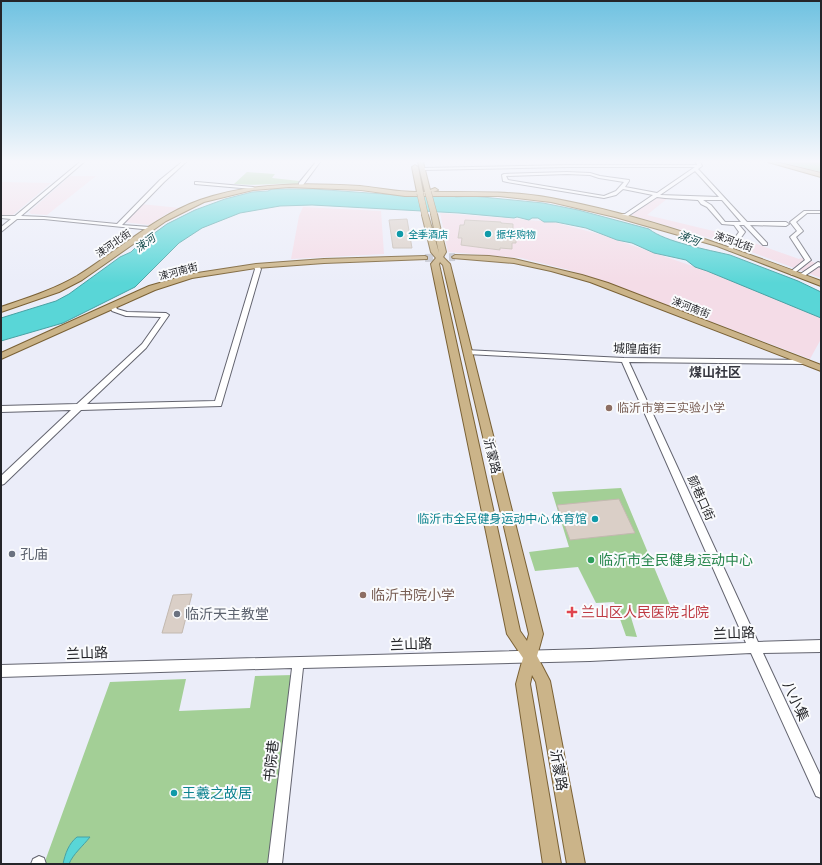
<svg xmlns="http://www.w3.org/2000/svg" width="822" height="865" viewBox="0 0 822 865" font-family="'Asap Condensed','Noto Sans SC',sans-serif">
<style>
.commercial{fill:#f4dce7}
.green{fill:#a3cf96}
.water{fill:#59d6d7;stroke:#49a1a3}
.building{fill:#dacfc7;stroke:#c3b9b0}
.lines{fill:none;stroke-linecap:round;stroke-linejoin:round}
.major-tunnel{stroke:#c3c5cf;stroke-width:8;stroke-dasharray:8 4;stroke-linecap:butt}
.minor-casing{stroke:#63646f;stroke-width:2}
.major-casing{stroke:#7a6135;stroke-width:2}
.minor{fill:#fff;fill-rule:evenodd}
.major{fill:#cbb489;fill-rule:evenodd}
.major-bridge-casing{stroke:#7a6135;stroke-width:7;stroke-linecap:butt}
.major-bridge{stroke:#cbb489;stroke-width:6}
.culture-dot{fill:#0f9aa8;stroke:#fafbfd;stroke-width:1.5}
.education-dot{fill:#8d6e63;stroke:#fafbfd;stroke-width:1.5}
.worship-dot{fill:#6b7280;stroke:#fafbfd;stroke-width:1.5}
.leisure-dot{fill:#2e9e5b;stroke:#fafbfd;stroke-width:1.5}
.health-dot{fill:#e0444e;stroke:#fafbfd;stroke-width:1.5}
.labels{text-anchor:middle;stroke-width:4;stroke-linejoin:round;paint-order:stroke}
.far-culture-label{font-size:10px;fill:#0d838f;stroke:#fafbfd;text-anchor:start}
.far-street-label{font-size:10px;fill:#242529;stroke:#fafbfd}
.far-water-label{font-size:11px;font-style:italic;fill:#134b4b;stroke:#fafbfd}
.street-label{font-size:12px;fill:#242529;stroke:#fafbfd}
.education-label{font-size:12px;fill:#785e54;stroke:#fafbfd;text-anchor:start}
.culture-label{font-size:12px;fill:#0d838f;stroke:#fafbfd;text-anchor:end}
.neighbourhood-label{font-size:13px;font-weight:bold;fill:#34353e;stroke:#fafbfd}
.near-worship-label{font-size:14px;fill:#5b616d;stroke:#fafbfd;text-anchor:start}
.near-leisure-label{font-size:14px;fill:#27864d;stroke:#fafbfd;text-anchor:start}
.near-education-label{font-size:14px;fill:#785e54;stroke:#fafbfd;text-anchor:start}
.near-health-label{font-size:14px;fill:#be3a42;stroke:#fafbfd;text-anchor:start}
.near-street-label{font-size:14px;fill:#242529;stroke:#fafbfd}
.near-culture-label{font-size:14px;fill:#0d838f;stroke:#fafbfd;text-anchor:start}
</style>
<rect width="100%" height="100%" fill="#ebedf9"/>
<path class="commercial" d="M70,176H96L47,215L31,214L29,212Z
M1,182L51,183L13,215H1Z
M662,194L668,198L647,215L734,236L799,259L801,258L808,260L821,265V278L730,244L631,215Z
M141,204L180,208L168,213L149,225L123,222Z
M303,207L381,211L384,254L291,259L299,216Z
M440,213L553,222L599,234L707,271L821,318V339L810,359L662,303L569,270L521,258L448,252Z"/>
<path class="green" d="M782,162H821V172Z
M247,172L275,174L272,178L300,181L298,184C276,183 256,186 234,184Z
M621,488L671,608L630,614L637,637L626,636L614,602L596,603L578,567L535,571L529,552L569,547L552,492Z
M293,675L269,864H44L110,682L186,679L179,711L250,708L255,676Z"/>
<path class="water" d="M272,189H313L411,196L450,195L456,197L472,196L543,203L578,210L649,229C665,242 709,250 730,255L798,281L821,292V318L707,271L695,267L686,260L654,253L632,243L617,240L586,228L556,222H544L538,218H532L529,220L517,217L514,218L459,213L312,205L280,206L240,213L202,228L179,243L135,287L63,323L1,341V318L56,301L69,294L120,257L131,252L138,245L167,224L195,210L225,199L252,192L268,191Z
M77,837H90C83,846 73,854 69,864H63C65,854 69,843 77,837Z"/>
<path class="building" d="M407,219L412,248H393L389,220Z
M465,220L501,222V223L513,224V230H516V243H512V249L500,248V250L461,245L462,238H458L460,225H464Z
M619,499L635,533L570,540L557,505Z
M192,594L182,633H162L173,595Z"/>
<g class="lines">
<path class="major-tunnel" d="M425,258L455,257"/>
<defs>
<path id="minor" d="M80,162H84L21,216L44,217L117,224L160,180L182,162H186L164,182L122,225L150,227L152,228V230L44,219H17L1,232V227L11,219L1,218V216H15Z
M316,162H320L303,185H299V183Z
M696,162H700L702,166L698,169L747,222H786L789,224L786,226L750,225L767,243V245H763L744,225H739L745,232L732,250L730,251L727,249L739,232L734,225L722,224L707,207L701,204L698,200L665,198L657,197L628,216H615V214H625L653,195L623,189L616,195L604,198L507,182L503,181L502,175L504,174L567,172L590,173L600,176L629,180V181L625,187L657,193L695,167H567L422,170L420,169L422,168L567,165H697ZM695,171L719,197L660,195ZM567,174L590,175L599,178L624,182L616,191L604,196L508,180L506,176ZM703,200H722L741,222H725L711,205Z
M197,182L253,187L255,188L253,189L195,184V182Z
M804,211H821V213H807L796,222L803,231L796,237L811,260L792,275L789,273L790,272L805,260L790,237L797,231L790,222Z
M818,262L821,263V267L819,266L803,277H799V275Z
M254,265H258L261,269L221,406L81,410L4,484L1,485V476L71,410L1,412V406L77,404L142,344L161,317L126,316L112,311L110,306L111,305H115L117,309L127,312L166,313L169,315L146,348L87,404L215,401L255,269L253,266Z
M465,350L624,358L808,360L810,362L806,364L629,362L758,642L821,640V652L763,653L821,777V798L816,796L751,653L590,661L303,668L282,864H268L292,668L1,677V665L590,649L746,643L622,362L467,354L464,352Z
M39,856L44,858L46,864H31L33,859Z"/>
<path id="major" d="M418,162H423L430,190L435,188L438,190L433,192C473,192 512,191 551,198C644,215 733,248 821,281V286L717,246L615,217L551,202L499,196H405L361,190L289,187L253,190L204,202L166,221L82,280L59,292L1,312V307C27,298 53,290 77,276C116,252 157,215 200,200C252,182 306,183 360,186C379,188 398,192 417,192L412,167L415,165L418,167L423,192H425Z
M768,162H776L821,173V177Z
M434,212L437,214L446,252L443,257L450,264L543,634L537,656L550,681L585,864H567L536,682L532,675L530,684L561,864H543L516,684L523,658L507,634L431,264L436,258L431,252L422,215L425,213L428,215L439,253L431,214ZM440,262L443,265L529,634L527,641L520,631L439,264Z
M455,255L489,256L514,259L582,275L608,283L821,365V371L590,282L551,271L514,263L453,258L452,257Z
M425,256L427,257V259L324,263L256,268L192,278L155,290L1,359V353L149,286L191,274L256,264L324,259Z"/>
</defs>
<use href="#minor" class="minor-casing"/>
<use href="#major" class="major-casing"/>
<use href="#minor" class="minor"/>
<use href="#major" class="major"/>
<defs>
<path id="major-bridge" d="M428,192L434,214
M420,193L425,215"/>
</defs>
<use href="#major-bridge" class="major-bridge-casing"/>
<use href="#major-bridge" class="major-bridge"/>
</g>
<linearGradient id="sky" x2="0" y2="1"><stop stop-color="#6fc2e1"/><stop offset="0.57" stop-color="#f6f7fc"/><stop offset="1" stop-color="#f6f7fc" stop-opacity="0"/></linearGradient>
<rect width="822" height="283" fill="url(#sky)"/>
<g class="culture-dot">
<circle cx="400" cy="234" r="4"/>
<circle cx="488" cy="234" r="4"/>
<circle cx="595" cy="519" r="4"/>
<circle cx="174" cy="793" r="4"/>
</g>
<g class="education-dot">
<circle cx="609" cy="408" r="4"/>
<circle cx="363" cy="595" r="4"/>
</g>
<g class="worship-dot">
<circle cx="12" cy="554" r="4"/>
<circle cx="177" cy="614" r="4"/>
</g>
<circle class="leisure-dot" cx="591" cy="560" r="4"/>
<path class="health-dot" d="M570 606h4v4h4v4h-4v4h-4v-4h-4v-4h4z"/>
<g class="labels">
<g class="far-culture-label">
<text x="408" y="238">全季酒店</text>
<text x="496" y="238">振华购物</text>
</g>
<g class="far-street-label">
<text transform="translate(734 241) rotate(20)" y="4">涑河北街</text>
<text transform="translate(113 243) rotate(-35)" y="4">涑河北街</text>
<text transform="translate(178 271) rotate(-15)" y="4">涑河南街</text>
<text transform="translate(691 307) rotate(21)" y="4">涑河南街</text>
</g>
<g class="far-water-label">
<text transform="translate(689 238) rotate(22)" y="4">涑河</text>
<text transform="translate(145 243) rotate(-37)" y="4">涑河</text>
</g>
<g class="street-label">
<text transform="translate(637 349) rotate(1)" y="4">城隍庙街</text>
<text transform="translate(492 456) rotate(76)" y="4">沂蒙路</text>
<text transform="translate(701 498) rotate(66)" y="4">颜巷口街</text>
</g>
<g class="education-label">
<text x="617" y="412">临沂市第三实验小学</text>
</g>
<g class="culture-label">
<text x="587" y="523">临沂市全民健身运动中心 体育馆</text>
</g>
<g class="neighbourhood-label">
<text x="715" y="377">煤山社区</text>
</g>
<g class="near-worship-label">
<text x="20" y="559">孔庙</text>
<text x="185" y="619">临沂天主教堂</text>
</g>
<g class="near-leisure-label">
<text x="599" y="565">临沂市全民健身运动中心</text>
</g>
<g class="near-education-label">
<text x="371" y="600">临沂书院小学</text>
</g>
<g class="near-health-label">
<text x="581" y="617">兰山区人民医院 北院</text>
</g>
<g class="near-street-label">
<text transform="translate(734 633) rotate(-2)" y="5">兰山路</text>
<text transform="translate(411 644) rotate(-2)" y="5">兰山路</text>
<text transform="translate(87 653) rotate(-2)" y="5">兰山路</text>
<text transform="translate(796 701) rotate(65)" y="5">八小集</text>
<text transform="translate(271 761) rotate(-84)" y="5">书院巷</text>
<text transform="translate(559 770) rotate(80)" y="5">沂蒙路</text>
</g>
<g class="near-culture-label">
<text x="182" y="798">王羲之故居</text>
</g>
</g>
<rect width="822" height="865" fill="none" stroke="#242529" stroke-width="4"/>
</svg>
